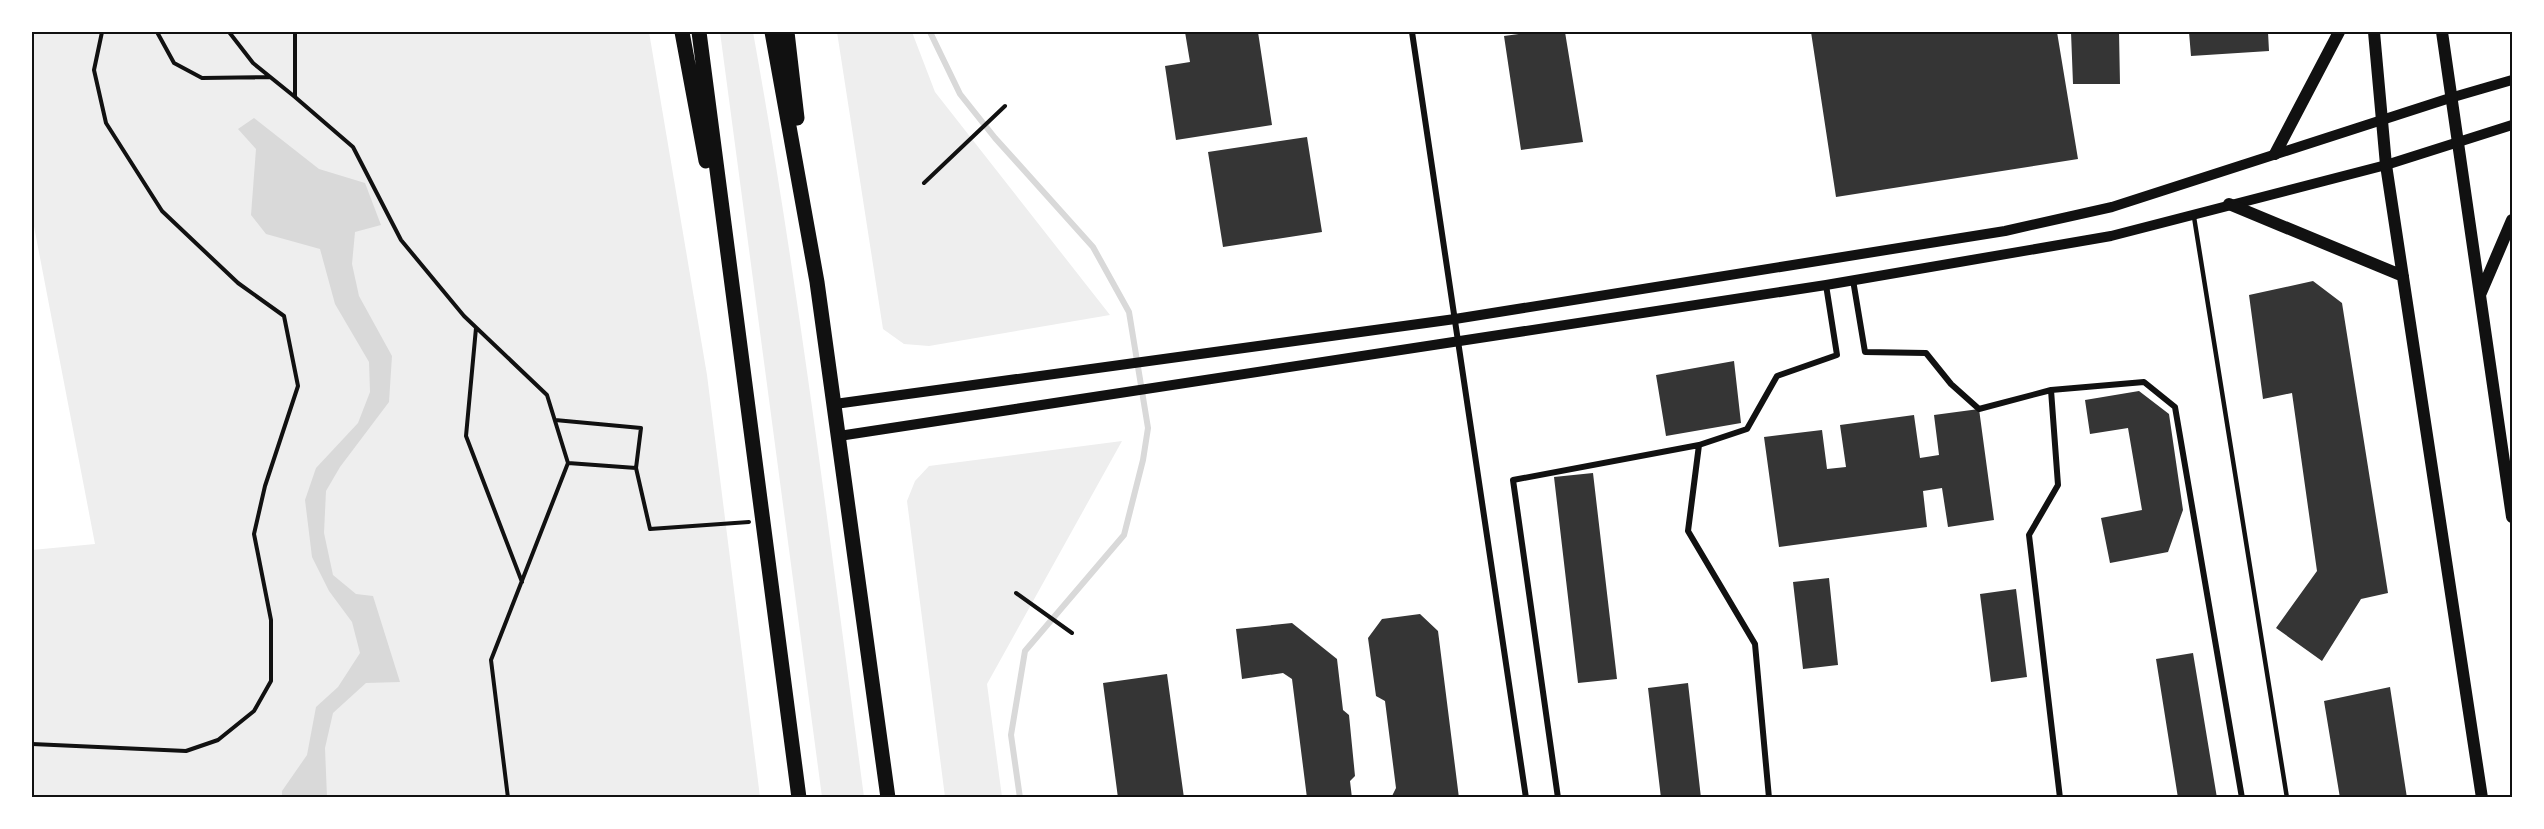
<svg xmlns="http://www.w3.org/2000/svg" width="2544" height="829" viewBox="0 0 2544 829" font-family="'Open Sans',sans-serif">
<style>
.green{fill:#eee}
.water{fill:#d9d9d9}
.lines{fill:none;stroke-linecap:round;stroke-linejoin:round}
.stream{stroke:#d9d9d9;stroke-width:6}
.building{fill:#353535}
.path{stroke:#111;stroke-width:4}
.service{stroke:#111;stroke-width:4.5}
.minor{stroke:#111;stroke-width:6}
.tertiary{stroke:#111;stroke-width:10}
.secondary{stroke:#111;stroke-width:12}
.primary{stroke:#111;stroke-width:15}
.neatline{fill:none;stroke:#111;stroke-width:2}
</style>
<rect width="100%" height="100%" fill="#fff"/>
<path class="green" d="M32,32H649L707,375L760,797H32V550L95,544L32,216Z
M720,32H753C799,286 830,542 864,797H822Z
M837,32H912L935,92L1110,315L929,346L904,344L883,329Z
M1122,441L987,684L1002,797H945L907,501L915,481L929,466Z"/>
<path class="water" d="M254,118L319,169L365,183L381,225L355,232L352,264L359,296L392,356L389,402L340,467L326,491L324,533L333,575L356,594L373,596L400,682L366,683L333,713L325,748L327,797H282V791L307,755L316,707L338,687L360,653L352,622L329,591L312,557L305,500L316,468L358,423L370,392L369,362L335,304L320,249L266,234L251,215L256,149L238,129Z"/>
<g class="lines">
<path class="stream" d="M930,32L960,94L995,138L1093,247L1129,312L1148,428L1143,460L1124,535L1025,651L1011,735L1020,798"/>
</g>
<path class="building" d="M1185,32H1258L1272,125L1176,140L1165,66L1190,62Z
M1533,32H1565L1583,142L1521,150L1504,36Z
M1811,32H2057L2078,159L1836,197Z
M2071,32H2119L2120,84H2073Z
M2189,32H2268L2269,51L2191,56Z
M1307,137L1322,232L1223,247L1208,152Z
M2313,281L2342,303L2388,593L2361,599L2322,661L2276,628L2317,571L2292,393L2263,399L2249,295Z
M1734,361L1741,423L1666,436L1656,375Z
M2139,391L2169,414L2183,510L2168,552L2110,563L2101,518L2142,510L2128,428L2090,434L2085,400Z
M1979,409L1994,520L1948,527L1942,488L1923,491L1927,527L1779,547L1764,437L1822,430L1827,469L1846,467L1840,425L1914,415L1920,458L1939,455L1934,415Z
M1593,473L1617,679L1578,683L1554,477Z
M1829,578L1838,665L1803,669L1793,582Z
M2016,589L2027,677L1991,682L1980,594Z
M1420,614L1438,631L1459,798H1391L1396,788L1385,701L1376,696L1368,638L1382,619Z
M1292,623L1337,659L1343,710L1349,715L1355,776L1350,781L1352,798H1307L1292,679L1283,673L1242,679L1236,629Z
M2193,653L2217,798H2178L2156,659Z
M1167,674L1184,798H1118L1103,683Z
M1688,683L1701,798H1661L1648,688Z
M2390,687L2407,798H2340L2324,701Z"/>
<g class="lines">
<path class="path" d="M157,32L174,63L202,78L270,77
M229,32L253,63L295,97
M295,32V97L353,147L401,240L464,316L547,395L568,463L491,660L508,798
M924,183L1005,106
M476,328L466,436L522,582
M555,420L641,428L636,468
M568,463L636,468L650,529L749,522
M1016,593L1072,633
M32,744L186,751L218,740L254,711L271,681V620L254,534L265,486L298,386L284,316L238,283L162,211L106,123L94,70L102,32"/>
<path class="service" d="M2194,217L2287,798"/>
<path class="minor" d="M1412,32L1526,798
M1853,280L1865,352L1926,353L1951,384L1979,409L2051,390L2144,382L2175,407L2242,798
M2051,390L2058,485L2029,535L2060,798
M1699,445L1688,531L1755,644L1769,798
M1558,798L1513,480L1699,445L1747,429L1777,376L1837,355L1826,285"/>
<path class="tertiary" d="M835,404L1455,319L2005,231L2112,207L2450,98L2512,80
M839,436L1826,285L2111,236L2386,165L2512,125"/>
<path class="secondary" d="M2374,32L2386,165L2482,798
M2442,32L2512,517
M2275,154L2339,32
M2229,204L2403,276
M2480,295L2512,220"/>
<path class="primary" d="M682,32L706,161
M699,32L799,798
M772,32L817,282L888,798
M787,32L797,118"/>
</g>
<rect width="2544" height="829" fill="none" stroke="#ffffff" stroke-width="66"/>
<rect x="33" y="33" width="2478" height="763" class="neatline"/>
</svg>
